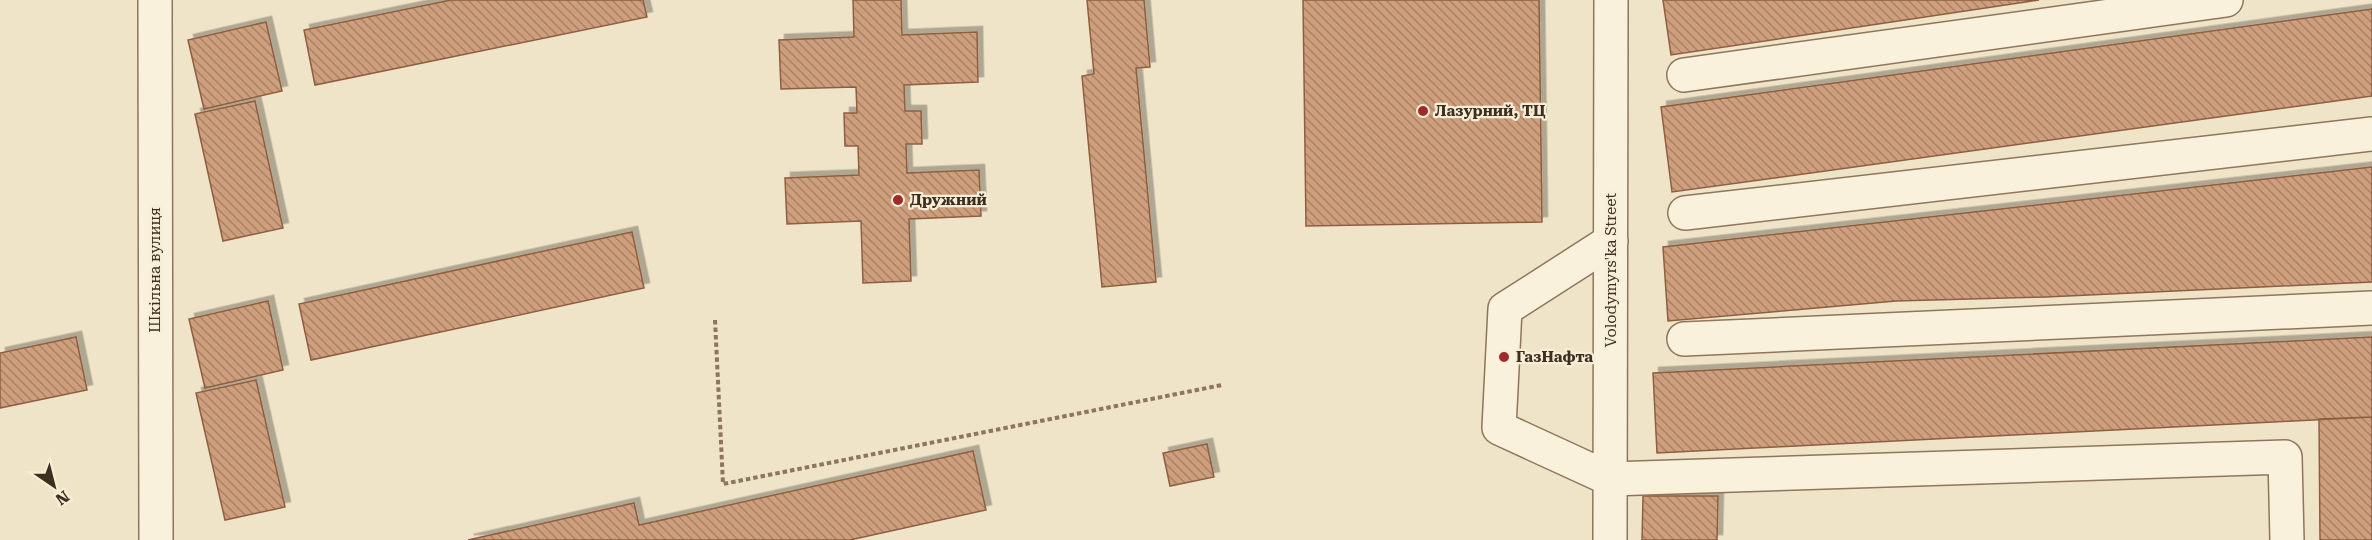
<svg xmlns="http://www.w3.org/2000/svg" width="2372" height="540" viewBox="0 0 2372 540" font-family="'Roboto Serif',serif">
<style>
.building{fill:url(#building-back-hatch);stroke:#8d5f41;stroke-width:1.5;filter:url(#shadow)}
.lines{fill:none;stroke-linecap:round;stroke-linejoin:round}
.minor-casing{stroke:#8d765c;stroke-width:36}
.path{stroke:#8d765c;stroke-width:4;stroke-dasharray:4.5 3;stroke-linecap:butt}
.minor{stroke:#faf1dc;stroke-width:33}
.poi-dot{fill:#9e2a2b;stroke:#f7eed8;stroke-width:2}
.labels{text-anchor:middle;stroke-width:4.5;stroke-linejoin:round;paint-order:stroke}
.poi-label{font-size:15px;font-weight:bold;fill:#3d2e20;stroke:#f7eed8;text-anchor:start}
.street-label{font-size:15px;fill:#3d2e20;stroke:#f7eed8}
</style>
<defs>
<pattern id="building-back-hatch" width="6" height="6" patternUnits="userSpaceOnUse" patternTransform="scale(1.5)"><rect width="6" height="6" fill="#cf9f7d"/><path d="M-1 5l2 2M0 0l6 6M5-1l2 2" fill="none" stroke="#a98266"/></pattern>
<filter id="shadow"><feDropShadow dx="5.5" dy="-5.5" stdDeviation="0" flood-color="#0004"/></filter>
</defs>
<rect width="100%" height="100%" fill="#f0e4c8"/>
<path class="building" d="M451,0H643L647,17L315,85L304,30Z
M853,0H901L902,35L977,32L978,82L904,85L905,111H921L922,144H906L907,173L979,170L981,216L909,219L911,281L863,283L861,221L787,224L785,178L859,175L858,146H845L844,113H857L856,87L781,89L779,40L854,37Z
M1087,0H1144L1150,67L1136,68L1156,282L1102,287L1082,76L1094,74Z
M1303,0H1539L1542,222L1306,226Z
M1663,0H2039L1671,55Z
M2372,9V96L1672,192L1661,107Z
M266,22L282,91L204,109L188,40Z
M255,101L283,228L223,241L195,114Z
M2372,167V282L2046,297L1896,301L1668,321L1663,247Z
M632,232L644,288L311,360L299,304Z
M268,301L283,370L205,388L189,319Z
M76,337L87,390L0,408V353Z
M2372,337V417L1657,453L1653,373Z
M256,380L285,507L225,520L196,393Z
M2372,417V540H2320L2319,419Z
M1207,444L1214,477L1170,486L1163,453Z
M973,451L986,510L850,540H468L634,503L639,525Z
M1643,496H1718L1717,540H1642Z"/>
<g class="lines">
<defs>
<path id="minor" d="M155,0L156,540
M1684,75L2226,0
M1685,213L2372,134
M1611,241L1505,309L1499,428L1610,479L2285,457L2287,540
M1684,339L2372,308
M1610,540L1611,0"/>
</defs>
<use href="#minor" class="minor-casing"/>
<path class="path" d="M715,320L723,484L1222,385"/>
<use href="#minor" class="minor"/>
</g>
<g class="poi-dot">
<circle cx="1423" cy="111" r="6"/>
<circle cx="898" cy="200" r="6"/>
<circle cx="1504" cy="357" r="6"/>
</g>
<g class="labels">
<g class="poi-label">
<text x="1435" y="116">Лазурний, ТЦ</text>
<text x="910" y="205">Дружний</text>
<text x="1516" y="362">ГазНафта</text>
</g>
<g class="street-label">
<text transform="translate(155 270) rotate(-90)" y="5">Шкільна вулиця</text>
<text transform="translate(1611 270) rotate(-90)" y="5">Volodymyrs'ka Street</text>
</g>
</g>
<g transform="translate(54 486) rotate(145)" stroke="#f7eed8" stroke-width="4.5" paint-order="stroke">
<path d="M0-4.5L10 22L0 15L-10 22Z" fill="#3d2e20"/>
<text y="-9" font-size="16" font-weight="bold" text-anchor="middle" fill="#3d2e20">N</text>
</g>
</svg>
